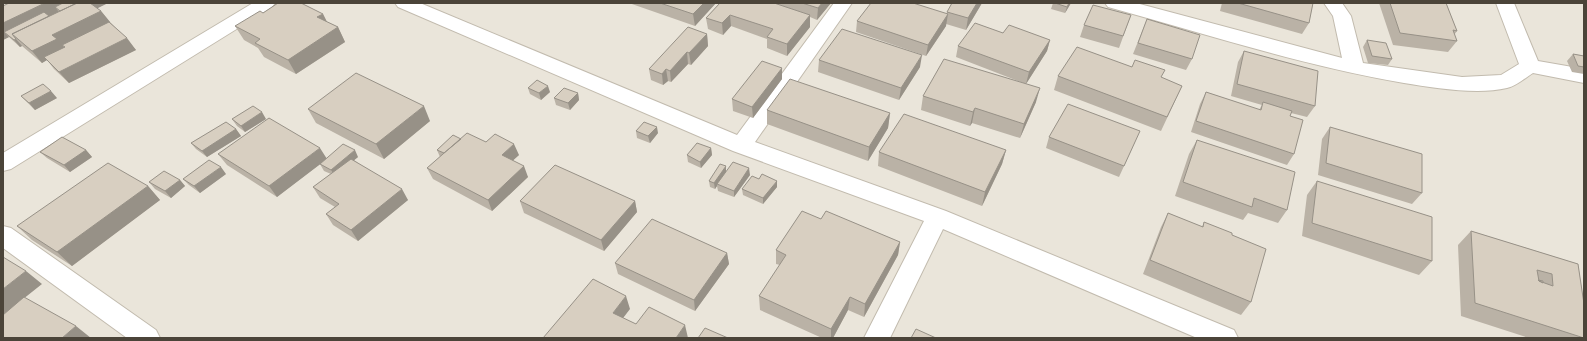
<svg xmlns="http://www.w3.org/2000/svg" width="1587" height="341" viewBox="0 0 1587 341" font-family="Ubuntu,sans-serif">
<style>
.residential{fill:#eae5da}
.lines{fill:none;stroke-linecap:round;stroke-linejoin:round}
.street-casing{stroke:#c2bbae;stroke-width:2}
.street{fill:#fff;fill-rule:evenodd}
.wall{fill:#bab2a6}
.shaded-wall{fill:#979187}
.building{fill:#d8cfc1;stroke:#979187;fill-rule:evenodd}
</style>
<rect width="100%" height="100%" fill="#f6f3ec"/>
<path class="residential" d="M3,3H1584V338H3Z"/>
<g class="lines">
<defs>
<path id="street" d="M253,3H275L272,7L11,169L3,171V153Z
M395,3H420L737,135L834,3H852L755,142L946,211L1234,330L1238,338H1197L943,229L890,338H864L924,221L733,151L398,7Z
M1105,3H1136L1342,58L1333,16L1324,3H1342L1351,16L1363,63L1462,77L1501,75L1519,64L1496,3H1514L1538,61L1584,69V83L1533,73C1525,78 1516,86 1507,88C1478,95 1434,88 1404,83C1304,66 1206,34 1108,7Z
M3,226L11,228L156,330L160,338H127L3,248Z"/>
</defs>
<use href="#street" class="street-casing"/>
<use href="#street" class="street"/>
</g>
<path class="wall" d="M108,3L97,8L101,11L110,22L136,50L69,83L54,69L47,60L42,63L22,46L20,47L9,37L3,40V5Z
M629,3H716L695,26Z
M720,3H831L817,20L810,17V27L787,56L767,48V39L731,26L723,35L708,29L706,18Z
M982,3L966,30L946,24V26L926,56L856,32L857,21L946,14L947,12Z
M1053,3H1071L1065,13L1051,9Z
M1222,3H1313L1309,23L1302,34L1220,11Z
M1379,3H1446L1457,31L1454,35L1457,41L1448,52L1393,45Z
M263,13L323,14L327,22L338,27L345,42L296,74L264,57L258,48L244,40L235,26Z
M1131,15L1119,48L1080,37L1084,25Z
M1147,19L1192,59L1186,70L1133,54Z
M1003,33L1050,40L1047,51L1026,84L956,57L958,46Z
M707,34L708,46L691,65L688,64L671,82L668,81L663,85L651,80L649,69Z
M1367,40L1392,59L1388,65L1368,63L1363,47Z
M1244,51L1315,106L1307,117L1291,113L1290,116L1294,154L1287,165L1191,132L1200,104L1206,92L1259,110L1262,105L1231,96L1238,62Z
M1573,54L1584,56V74L1572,72L1567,61Z
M819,60L920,67L899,100L818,72Z
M782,68V79L753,118L733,111L732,99Z
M1058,76L1161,78L1182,86L1161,131L1054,90Z
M528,88L550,92L541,100L530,94Z
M578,93L579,100L570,110L556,105L554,98Z
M21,96L57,98L35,110Z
M923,96L1036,102L1020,138L972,123L970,126L921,110Z
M308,109L430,121L384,159L316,123Z
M767,110L890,113L888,128L868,161L767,124Z
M232,119H266L245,132L237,126Z
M1330,127L1422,193L1412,204L1318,175L1322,139Z
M236,129L241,136L207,157L196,149L191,143Z
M636,131L658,133L650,143L637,138Z
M1049,137L1135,142L1119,177L1046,148Z
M461,139L486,142L519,155L513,160L528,177L492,211L433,179L427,168L440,157L437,150Z
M1197,140L1287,210L1278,223L1248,213L1243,220L1175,196L1189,154Z
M711,148L712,155L701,168L688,162L687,155Z
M86,150L92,157L70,172L47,158L40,152Z
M1006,150L1002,164L982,206L878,166L879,152Z
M218,154L326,159L358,157L354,160L408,200L358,241L333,225L326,214L335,207L320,198L313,187L331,174L324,171L320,164L277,197L227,165Z
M726,166V172L750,175L734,197L718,191L717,186L715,189L710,187L709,181Z
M226,174L200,193L189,185L183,179Z
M759,179L777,187L763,204L743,195L742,189Z
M180,180L185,186L171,198L155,189L149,182Z
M1317,181L1432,261L1419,275L1302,236L1307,195Z
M148,186L160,200L72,266L32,240L17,226Z
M520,201H635L637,212L604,251L524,213Z
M1168,213L1202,227L1204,222L1232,235L1251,302L1241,315L1143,274L1161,227Z
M821,219L900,242L898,255L864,317L848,310L833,338H822L760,310L759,296L780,265L776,264V250Z
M1471,231L1578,264L1584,304V338H1529L1461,316L1458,245Z
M727,253L729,264L695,311L618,274L615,263Z"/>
<path class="shaded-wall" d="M45,3H77L55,7L59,12L10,36L4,32L9,37L3,40V23Z
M90,3H108L70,22Z
M704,3H716L695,26L693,14Z
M822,3H831L817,20L818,8Z
M977,3H982L966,30L968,18Z
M1069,3H1071L1065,13L1067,7Z
M101,11L110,22L63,46L67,50L44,57L47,60L42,63L32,51L52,35Z
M323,14L330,28L317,17Z
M948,14L946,26L926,56L928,45Z
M730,15L731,26L723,35L722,23Z
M810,15V27L787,56V44Z
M338,27L345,42L296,74L288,60Z
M707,34L708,46L691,65L689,53Z
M127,38L136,50L69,83L59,72Z
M16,39L22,46L20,47L14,40Z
M1050,40L1047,51L1026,84L1029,72Z
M687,52L688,64L671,82L670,71Z
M922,55L920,67L899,100L901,88Z
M782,68V79L753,118L752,107Z
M666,69L668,81L663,85L662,74Z
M548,86L550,92L541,100L539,93Z
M1040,88L1036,102L1020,138L1024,124Z
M51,91L57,98L35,110L29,103Z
M578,93L579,100L570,110L568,103Z
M424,106L430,121L384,159L376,144Z
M975,108L972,123L970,126L973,112Z
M262,112L266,119L245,132L241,126Z
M890,113L888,128L868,161L869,147Z
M657,127L658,133L650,143L648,136Z
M236,129L241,136L207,157L202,151Z
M514,144L519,155L507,166L502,155Z
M320,148L327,159L277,197L269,186Z
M711,148L712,155L701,168L700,162Z
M86,150L92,157L70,172L64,165Z
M355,150L358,157L335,176L331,170Z
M1006,150L1002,164L982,206L985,192Z
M524,166L528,177L492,211L488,200Z
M726,166V173L717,184V186L715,189L714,183Z
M221,167L226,174L200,193L194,186Z
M749,168L750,175L734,197V191Z
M180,180L185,186L171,198L165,191Z
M777,181V187L763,204V198Z
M148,186L160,200L72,266L57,252Z
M402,189L408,200L358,241L351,230Z
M635,201L637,212L604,251L601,240Z
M900,242L898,255L864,317L865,304Z
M727,253L729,264L695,311L694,300Z
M26,271L42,284L3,315V289Z
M626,296L630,309L617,326L613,313Z
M850,297L848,310L833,338H831V329Z
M685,325L688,338H676Z
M76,326L91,338H62Z"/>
<path class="building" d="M9,3H45L3,23V6Z
M63,3H77L60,11L55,7Z
M77,3H90L101,11L52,35L57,39L32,51L12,34Z
M278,3H301L323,14L317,17L338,27L288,60L255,43L260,39L235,26L260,11L263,13Z
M660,3H704L693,14Z
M720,3H774L810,15L787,44L767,37L773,29L730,15L722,23L706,18Z
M802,3H822L818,8Z
M871,3H913L948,14L928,45L857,21Z
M952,3H977L968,18L947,12Z
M1055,3H1069L1067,7Z
M1238,3H1313L1309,23Z
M1390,3H1446L1457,31L1453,30L1457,41L1400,33Z
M1093,5L1131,15L1123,36L1084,25Z
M44,12L49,16L12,34L16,39L14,40L4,32Z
M1147,19L1200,35L1192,59L1138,43Z
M109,22L127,38L59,72L44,57L65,47L62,45Z
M975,23L1003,33L1009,25L1050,40L1029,72L958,46Z
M688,27L707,34L689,53L687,52L670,71L666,69L662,74L649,69Z
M842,29L922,55L901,88L819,60Z
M1367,40L1386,43L1392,59L1372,56Z
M1077,47L1132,67L1135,60L1165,70L1161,77L1182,86L1167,117L1058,76Z
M1244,51L1318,71L1315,106L1237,84Z
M1573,54L1584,56V67L1578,66Z
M944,59L1040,88L1024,124L975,108L973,112L923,96Z
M762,61L782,68L752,107L732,99Z
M356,73L424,106L376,144L308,109Z
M790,79L890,113L869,147L767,110Z
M537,80L548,86L539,93L528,88Z
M43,84L51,91L29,103L21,96Z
M564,88L578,93L568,103L554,98Z
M1206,92L1261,110L1263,102L1292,111L1290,116L1303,120L1294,154L1196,121Z
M1068,104L1140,131L1124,166L1049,137Z
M253,106L262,112L241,126L232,119Z
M904,114L1006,150L985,192L879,152Z
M269,118L320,148L269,186L218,154Z
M226,122L236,129L202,151L191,143Z
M644,122L657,127L648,136L636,131Z
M1330,127L1422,154V193L1326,163Z
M467,133L486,142L495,134L514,144L502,155L524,166L488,200L427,168Z
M453,135L461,139L444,153L437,150Z
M62,137L86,150L64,165L40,152Z
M1197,140L1295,172L1287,210L1254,198L1252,207L1183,182Z
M697,143L711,148L700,162L687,155Z
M343,144L355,150L331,170L320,164Z
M351,159L402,189L351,230L326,214L339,204L313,187Z
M209,160L221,167L194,186L183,179Z
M733,162L749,168L734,191L717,184Z
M108,163L148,186L57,252L17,226Z
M720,164L726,166L714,183L709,181Z
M555,165L635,201L601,240L520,201Z
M164,171L180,180L165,191L149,182Z
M762,174L777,181L763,198L742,189L752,176L759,179Z
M1317,181L1432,217V261L1312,223Z
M802,211L821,219L826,211L900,242L865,304L850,297L831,329L759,296L786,255L776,250Z
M1168,213L1203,227L1204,222L1232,233V235L1266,249L1251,302L1150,260Z
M652,219L727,253L694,300L615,263Z
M1471,231L1578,264L1584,304V338L1475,303ZM1537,270L1552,274L1553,286L1539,281Z
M3,257L26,271L3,289Z
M593,279L626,296L613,313L636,324L649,307L685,325L676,338H543Z
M1538,280L1543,281V283L1539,281Z
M24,297L76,326L62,338H3V315Z
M705,328L728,338H698Z
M916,329L936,338H911Z"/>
<rect width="1587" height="341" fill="none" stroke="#4b4439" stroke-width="8"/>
</svg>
